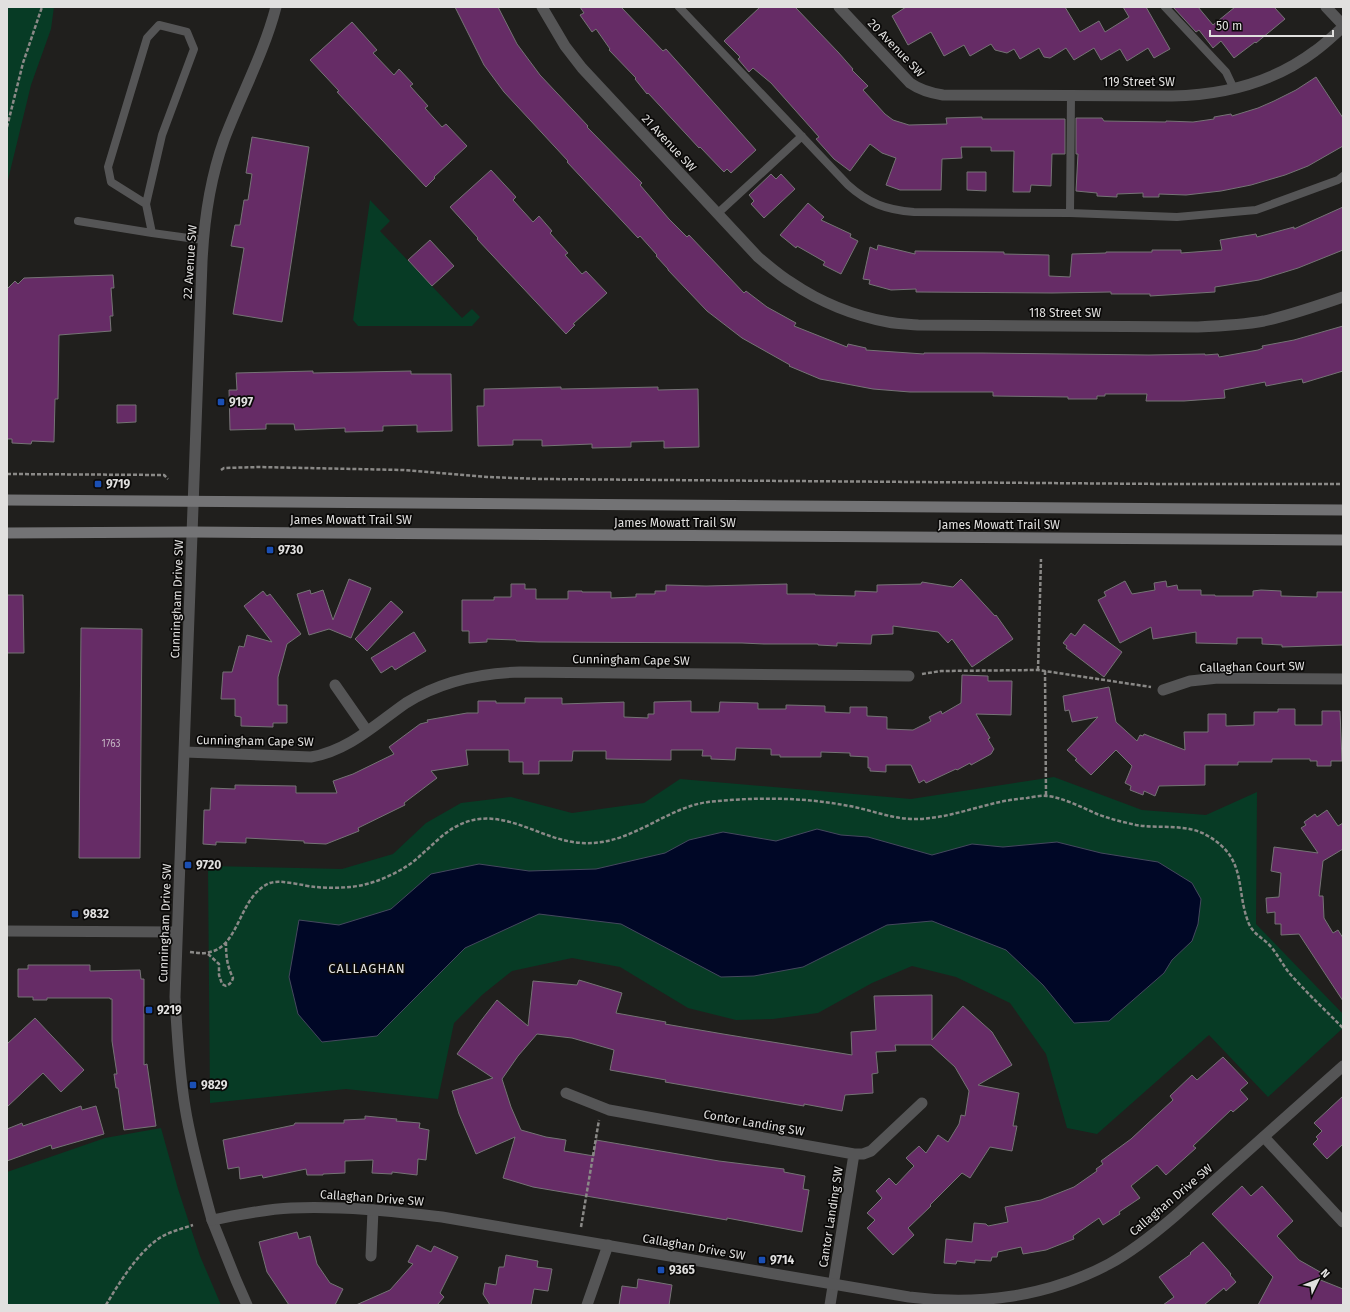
<svg xmlns="http://www.w3.org/2000/svg" width="1350" height="1312" viewBox="0 0 1350 1312" font-family="'Fira Sans',sans-serif">
<style>
.green{fill:#073b25}
.water{fill:#000726;stroke:#44485e}
.building{fill:#662c66;stroke:#757375}
.lines{fill:none;stroke-linecap:round;stroke-linejoin:round}
.path{stroke:#8a8987;stroke-width:2.5;stroke-dasharray:4 2;stroke-linecap:butt}
.service{stroke:#555556;stroke-width:8}
.minor{stroke:#555556;stroke-width:11}
.tertiary{stroke:#555556;stroke-width:11}
.secondary{stroke:#737375;stroke-width:11}
.transit-dot{fill:#1a4fb4;stroke:#0a0908;stroke-width:1.5}
.labels{text-anchor:middle;stroke-width:3.5;stroke-linejoin:round;paint-order:stroke}
.number-label{font-size:10px;fill:#c2b3c1}
.street-label{font-size:12px;fill:#e1e0df;stroke:#0a0908}
.poi-label{font-size:12px;font-weight:bold;fill:#e1e0df;stroke:#0a0908;text-anchor:start}
.neighbourhood-label{font-size:13px;letter-spacing:1px;fill:#e1e0df;stroke:#0a0908}
</style>
<rect width="100%" height="100%" fill="#201f1d"/>
<path class="green" d="M7,7H54L51,29L31,85L7,184Z
M370,200L390,221L380,231L462,318L472,309L480,317L472,326H358L353,320Z
M1054,777L1142,810L1206,815L1257,792L1256,924L1343,1014V1028L1268,1097L1209,1035L1097,1134L1067,1128L1046,1054L1010,1003L956,977L912,966L872,983L818,1013L773,1019L736,1020L688,1008L620,967L572,958L512,971L482,995L454,1023L438,1099L346,1089L210,1103L208,866L342,869L393,854L426,823L461,803L511,797L572,813L644,803L680,779L911,799Z
M161,1128L178,1189L200,1256L221,1305H7V1172L105,1138Z"/>
<path class="water" d="M817,829L841,835L868,837L932,855L972,844L1003,847L1057,842L1101,853L1158,862L1192,883L1201,899L1198,924L1192,941L1172,960L1164,973L1109,1021L1074,1023L1043,985L1006,950L932,921L887,925L803,967L754,976L721,977L621,924L539,914L465,948L377,1036L322,1042L298,1014L289,977L299,920L339,925L391,909L431,874L479,864L529,871L596,869L665,853L689,840L723,832L776,841Z"/>
<path class="building" d="M455,7H498L517,44L540,75L588,126L587,127L642,183L640,185L669,219L687,237L689,235L744,293L746,291L767,307L796,323L794,326L847,347L848,344L866,348V350L924,354V353H982L1149,355L1205,354V355L1218,354L1219,357L1258,350L1263,348L1262,346L1294,340L1343,326V371L1303,383L1302,379L1266,386L1265,382L1224,390L1225,398L1184,401H1146L1147,394H1105V396H1097V399H1068V397L993,396V392H910L873,389L820,379L789,366L790,365L742,338L707,311L668,270V269L656,256L657,255L640,236L638,238L567,162L568,161L504,92L484,65Z
M580,7H621L663,51L666,49L756,150L731,173L727,169L724,172L700,147L699,148L648,93L647,94L635,79L636,78L609,50L610,49L596,29L592,32L580,15L584,13Z
M760,7H795L838,52L853,69L852,70L868,86L863,90L885,114L893,120L909,125L947,124L946,118L982,117V119H1065V154H1052L1051,186L1031,185L1030,192H1013L1014,151H991V147H961L962,158L942,159L941,190H900L886,185L896,158L882,153L870,144L850,171L834,159L816,139L819,137L771,83L753,68L749,72L738,59L740,57L724,41Z
M906,7H1065L1080,32L1099,21L1105,32L1129,17L1123,7H1146L1170,49L1154,58L1148,48L1127,61L1120,49L1101,60L1094,48L1074,60L1066,48L1050,58L1044,57L1039,48L1020,59L1014,49L1007,53L995,50L991,44L970,56L964,45L944,56L931,32L908,45L892,16Z
M1173,7H1198L1213,25L1235,7H1274L1285,19L1256,43L1255,42L1234,58L1221,41L1213,48L1199,30L1196,32Z
M352,22L377,50L373,53L394,75L399,69L413,84L410,86L428,106L425,108L442,127L446,124L467,146L434,177L435,178L426,187L337,92L339,91L310,60Z
M1316,77L1343,118V146L1308,166L1285,175L1251,185L1221,191L1186,195L1159,194V197H1143V193L1117,194V197L1097,196V193L1076,191L1078,154H1076V118H1102L1104,121L1166,122V121L1193,122L1214,119V117L1231,114L1232,116L1258,108L1274,101L1296,90Z
M252,137L309,147L282,322L233,314L244,248L231,246L235,225H240L244,200H248L252,174L246,173Z
M491,170L516,197L513,200L533,222L539,216L552,231L550,233L568,253L565,255L582,274L586,271L607,293L573,324L575,325L566,334L477,239L478,238L450,207Z
M967,172H986V191L967,190Z
M771,174L776,179L781,174L795,189L764,218L751,204L754,201L749,195Z
M808,203L824,217L821,220L851,234L850,237L858,241L841,274L823,265L825,262L797,246L796,248L780,235Z
M1343,207V250L1298,268L1259,280L1215,287V292L1150,296V294H1111V292L1052,293L916,292V289L891,290L869,284L870,280L863,279L870,247L877,250L878,245L915,254V251L1004,252V254L1049,255V276L1070,277L1072,254L1106,253V252H1152V250H1181V253L1222,250L1220,240L1256,234L1257,237L1294,227V229Z
M430,240L454,266L432,286L408,260Z
M113,275L114,288H111L113,316H110L111,331L59,335L58,399H55L54,442L32,441L31,444L12,443V439H7V289L15,281L18,284L24,278Z
M313,371V373L411,371V374H451L452,431L417,432V425L383,426V431L345,432V428L295,430L294,424H266V429L230,430L229,390H237L236,373Z
M561,387V389L658,387V390L698,389L699,447L664,448V441L631,442V447L592,448V444L542,446V440H513V445L478,446L477,406H484V389Z
M117,405H136V422L117,423Z
M349,579L371,588L351,638L329,629L309,635L297,594L310,590L311,594L323,590L333,620Z
M961,579L995,616L996,615L1013,639L972,667L952,639L948,643L938,632L893,626V634L872,635L871,644L837,643V646L818,645V644H764L742,643L539,642L516,641V640L487,639V642L469,643V631H462V600H494V597H511V584H525V589H536V599H568V591H582V592H611V598L636,597V594H655V591H666V585L706,586L787,584V594H815V595L855,596V591L877,592V585L921,584L922,582L953,587Z
M1125,581L1132,594L1155,590L1154,583L1166,581L1167,587L1177,585L1178,590H1201V595H1215V596H1253V591L1261,590L1281,591V596L1317,597V592H1343V645L1282,647V645L1262,644V638H1237V644L1196,643V632L1153,639L1151,627L1120,643L1098,600L1106,596L1104,592Z
M263,591L267,596L270,594L301,634L287,644L278,677V705H287V723H273V727L241,726V717L235,716V699H221L223,672H232L239,646L244,647L247,635L272,642L244,606Z
M7,595H23L24,653H7Z
M391,601L403,612L367,651L355,639Z
M1084,624L1122,652L1104,677L1066,648L1067,646L1063,643L1071,633L1075,636Z
M81,628L142,629L140,858H79Z
M414,632L426,651L395,670L392,666L381,673L371,658Z
M962,675L988,676V681H1012L1011,715L976,714L990,738L988,739L994,749L991,754L971,765L970,763L957,770L956,769L926,783L924,780L919,783L911,765H886V772L870,771V768H868V757L850,756V753L821,752V757H780V755H771V749L736,748L735,760L711,759V756H702L703,750H671V760L606,759V751H573L572,761H539V774H523V762H509V750H466L468,765L431,771L437,778L404,803L405,805L358,828L359,831L326,844L304,843V841L246,838V843L216,842V845L203,844L204,810H210L211,788L235,789V785L296,786V793H337L333,781L353,774L394,754L389,747L420,724L428,722L427,720L467,713H478V701H496V703H525V698H562V704L624,702V717L648,718V714H654V702L691,701V712H719L720,702L758,703V709H786V705L825,706V712L850,713V707H867V716L887,717V729L913,730L931,721L929,717L941,711L942,714L961,703Z
M1109,687L1116,722L1137,741L1140,735L1143,736L1144,734L1185,750L1184,732H1208V714H1226V726L1254,725V712H1278V709H1295V725H1322V711H1340L1342,761H1331V766H1317V761H1310V759H1272V762H1238V765H1205V785L1159,786L1155,796L1144,791L1143,795L1130,790L1131,786L1125,783L1132,766L1116,750L1091,775L1075,760L1077,759L1067,750L1098,717L1072,722L1069,710L1065,711L1063,696Z
M1327,810L1338,826L1343,823V849L1323,861L1319,896H1323L1324,918L1333,933L1338,930L1343,938V1001L1299,934L1281,935V924H1275V912L1267,913L1266,898L1279,897L1281,873L1271,871L1274,847L1318,853L1301,828L1306,825L1304,822L1315,814L1317,817Z
M28,965H90V971L140,970L141,979H144V1065L147,1064L156,1126L124,1130L118,1088H116L114,1074H117L112,1041V999H110V998H47V1000H33V997H18V969H28Z
M579,980L622,993L616,1013L666,1022L665,1024L723,1034L852,1055L851,1032L876,1030L874,996L932,995V1040L963,1006L992,1032L1012,1065L978,1085L1019,1093L1013,1126H1017L1012,1151L990,1147L970,1178L962,1173L930,1205L931,1206L908,1228L914,1235L893,1255L867,1228L875,1220L867,1213L882,1198L876,1191L889,1178L896,1185L914,1166L906,1158L919,1146L926,1153L938,1135L948,1142L959,1124L961,1115L965,1116L969,1091L955,1067L931,1045H895L896,1051L876,1052L878,1073L872,1074L873,1093L845,1095L842,1111L804,1104V1106L688,1086L665,1082L666,1080L610,1070L614,1050L572,1038L537,1034L518,1056L502,1079L511,1107L521,1130L546,1137L566,1140L564,1151L594,1156L596,1140L719,1161L784,1169V1172L805,1176L803,1189L809,1190L802,1232L727,1218V1220L533,1187L503,1178L515,1137L476,1154L459,1114L452,1091L493,1078L457,1054L480,1022L497,1000L528,1026L533,981L577,985Z
M35,1018L84,1070L61,1092L43,1073L7,1107V1044Z
M1223,1057L1248,1083L1240,1090L1248,1099L1233,1112L1231,1110L1193,1146L1196,1148L1166,1175L1157,1165L1131,1186L1140,1198L1119,1212L1120,1214L1103,1225L1099,1218L1073,1236L1074,1239L1046,1250L1023,1254L1021,1247L998,1252L997,1257H992L991,1261L975,1260V1263L957,1261L956,1264L944,1263L946,1239L972,1242L974,1223L986,1224L988,1226L1008,1222L1005,1207L1041,1200L1074,1187L1097,1171L1096,1169L1103,1164L1101,1161L1131,1139L1173,1100L1170,1096L1192,1075L1197,1080Z
M1343,1096V1144L1327,1159L1313,1144L1318,1139L1316,1137L1322,1131L1314,1123Z
M81,1106L82,1110L96,1106L104,1134L52,1149L51,1145L7,1161V1129L22,1123L23,1126Z
M365,1116L397,1119L396,1121L420,1123L419,1128L429,1130L426,1160L418,1159L417,1175L392,1172V1174L372,1173L373,1160L345,1161V1173L323,1174V1175H307L306,1169L263,1178L262,1175L240,1179L239,1167L228,1169L223,1140L294,1125L295,1123H344V1120L365,1119Z
M1242,1186L1251,1196L1262,1186L1293,1221L1277,1236L1299,1260L1322,1273L1318,1279L1343,1289V1305H1258L1273,1277L1212,1214Z
M297,1232L299,1239L310,1236L317,1264L330,1283L343,1289L335,1305H289L267,1272L259,1242Z
M1203,1242L1231,1274L1230,1275L1236,1282L1226,1291L1224,1288L1204,1305H1163L1174,1297L1159,1277L1191,1254L1190,1253Z
M417,1245L431,1252L434,1246L458,1257L440,1293L444,1297L437,1305H356L390,1290L413,1264L408,1262Z
M506,1255L538,1261L537,1267L552,1269L548,1291L534,1289L531,1305H490L483,1294L485,1283L496,1285L499,1267H504Z
M638,1279L672,1285L669,1305H619L622,1286L637,1288Z"/>
<g class="lines">
<path class="path" d="M7,127L23,63L42,7
M221,470L224,468L260,467L403,470L487,477L541,479L1166,484H1343
M7,474L164,475L168,479
M1038,670L1041,559
M1045,671L1046,795
M922,674L941,671L1038,670L1151,687
M190,952C197,953 204,954 210,952C240,946 239,895 270,883C281,879 303,886 316,887C327,888 339,888 350,887C374,885 405,871 422,854C434,844 444,832 459,825C502,804 540,841 582,843C631,846 664,808 708,802C754,797 804,797 849,806C872,810 891,819 915,819C944,819 972,808 1000,802C1009,800 1018,799 1027,798C1033,797 1041,795 1047,796C1061,797 1084,808 1097,814C1110,819 1123,822 1136,825C1160,829 1187,823 1208,836C1248,859 1235,890 1249,924C1254,935 1265,939 1272,948C1279,957 1284,967 1291,975C1308,994 1326,1011 1343,1028
M208,954L219,964V975L222,984L226,986C230,984 232,982 233,978C227,966 226,956 226,943
M581,1227L599,1120
M106,1305C119,1283 137,1254 158,1239C168,1232 181,1229 193,1225"/>
<path class="service" d="M679,7L848,185C868,203 886,210 914,212L1070,213L1177,217L1256,210L1338,180L1343,176
M1165,7L1226,72L1234,89
M146,204L111,182L108,167L147,38L159,25L187,32L194,49L162,135L146,204L152,233L203,240
M1070,213L1071,95
M717,214L802,136
M78,221L152,233"/>
<path class="minor" d="M542,7L565,46L582,68L758,257C769,266 780,276 792,283C820,302 855,316 888,322C898,324 908,324 918,325L1197,327C1219,326 1242,325 1264,321C1291,315 1317,306 1343,297
M839,7L910,83C920,90 930,93 943,95L1172,96C1223,95 1274,82 1315,51C1325,44 1334,35 1343,27
M335,685L367,731
M1163,690L1190,681L1218,678L1343,679
M185,752L311,757C348,751 376,724 406,703C441,681 480,673 520,672L909,676
M566,1093L609,1110L854,1154H863L871,1151L922,1103
M1264,1137L1343,1222
M212,1220L236,1280L247,1305
M371,1256L373,1210
M587,1305L608,1245
M830,1305L854,1154"/>
<path class="tertiary" d="M276,7C264,53 241,95 224,140C210,179 204,220 202,262L175,997C177,1034 179,1071 185,1107C191,1145 202,1183 212,1220C238,1215 265,1209 291,1208C342,1206 392,1211 442,1217L909,1297C977,1306 1047,1297 1109,1264C1133,1251 1154,1234 1175,1216L1343,1066
M1326,7L1343,25
M7,931L177,932"/>
<path class="secondary" d="M7,500L1343,510
M7,533L192,532L1343,540"/>
</g>
<g class="transit-dot">
<rect x="217" y="398" width="8" height="8" rx="2"/>
<rect x="94" y="480" width="8" height="8" rx="2"/>
<rect x="266" y="546" width="8" height="8" rx="2"/>
<rect x="184" y="861" width="8" height="8" rx="2"/>
<rect x="71" y="910" width="8" height="8" rx="2"/>
<rect x="145" y="1006" width="8" height="8" rx="2"/>
<rect x="189" y="1081" width="8" height="8" rx="2"/>
<rect x="758" y="1256" width="8" height="8" rx="2"/>
<rect x="657" y="1266" width="8" height="8" rx="2"/>
</g>
<g class="labels">
<g class="number-label">
<text x="111" y="747">1763</text>
</g>
<g class="street-label">
<text transform="translate(896 48) rotate(46)" y="4">20 Avenue SW</text>
<text x="1139" y="86">119 Street SW</text>
<text transform="translate(669 143) rotate(47)" y="4">21 Avenue SW</text>
<text transform="translate(190 262) rotate(-86)" y="4">22 Avenue SW</text>
<text x="1065" y="317">118 Street SW</text>
<text x="351" y="524">James Mowatt Trail SW</text>
<text x="675" y="527">James Mowatt Trail SW</text>
<text x="999" y="529">James Mowatt Trail SW</text>
<text transform="translate(177 599) rotate(-88)" y="4">Cunningham Drive SW</text>
<text transform="translate(631 660) rotate(1)" y="4">Cunningham Cape SW</text>
<text transform="translate(1252 667) rotate(-1)" y="4">Callaghan Court SW</text>
<text transform="translate(255 741) rotate(1)" y="4">Cunningham Cape SW</text>
<text transform="translate(165 923) rotate(-88)" y="4">Cunningham Drive SW</text>
<text transform="translate(754 1123) rotate(10)" y="4">Contor Landing SW</text>
<text transform="translate(372 1198) rotate(4)" y="4">Callaghan Drive SW</text>
<text transform="translate(1171 1200) rotate(-40)" y="4">Callaghan Drive SW</text>
<text transform="translate(831 1217) rotate(-81)" y="4">Cantor Landing SW</text>
<text transform="translate(694 1247) rotate(10)" y="4">Callaghan Drive SW</text>
</g>
<g class="poi-label">
<text x="229" y="406">9197</text>
<text x="106" y="488">9719</text>
<text x="278" y="554">9730</text>
<text x="196" y="869">9720</text>
<text x="83" y="918">9832</text>
<text x="157" y="1014">9219</text>
<text x="201" y="1089">9829</text>
<text x="770" y="1264">9714</text>
<text x="669" y="1274">9365</text>
</g>
<g class="neighbourhood-label">
<text x="367" y="973">CALLAGHAN</text>
</g>
</g>
<rect width="1350" height="1312" fill="none" stroke="#e1e0df" stroke-width="16"/>
<g transform="translate(1318 1280) rotate(47)" stroke="#0a0908" stroke-width="3" paint-order="stroke">
<path d="M0-3L7 15L0 10L-7 15Z" fill="#e1e0df"/>
<text y="-6" font-size="11" font-weight="bold" text-anchor="middle" fill="#e1e0df">N</text>
</g>
<path d="M1210 30v6h123v-6" fill="none" stroke="#e1e0df" stroke-width="2"/>
<text x="1216" y="30" font-size="12" fill="#e1e0df" stroke="#0a0908" stroke-width="3" paint-order="stroke">50 m</text>
</svg>
